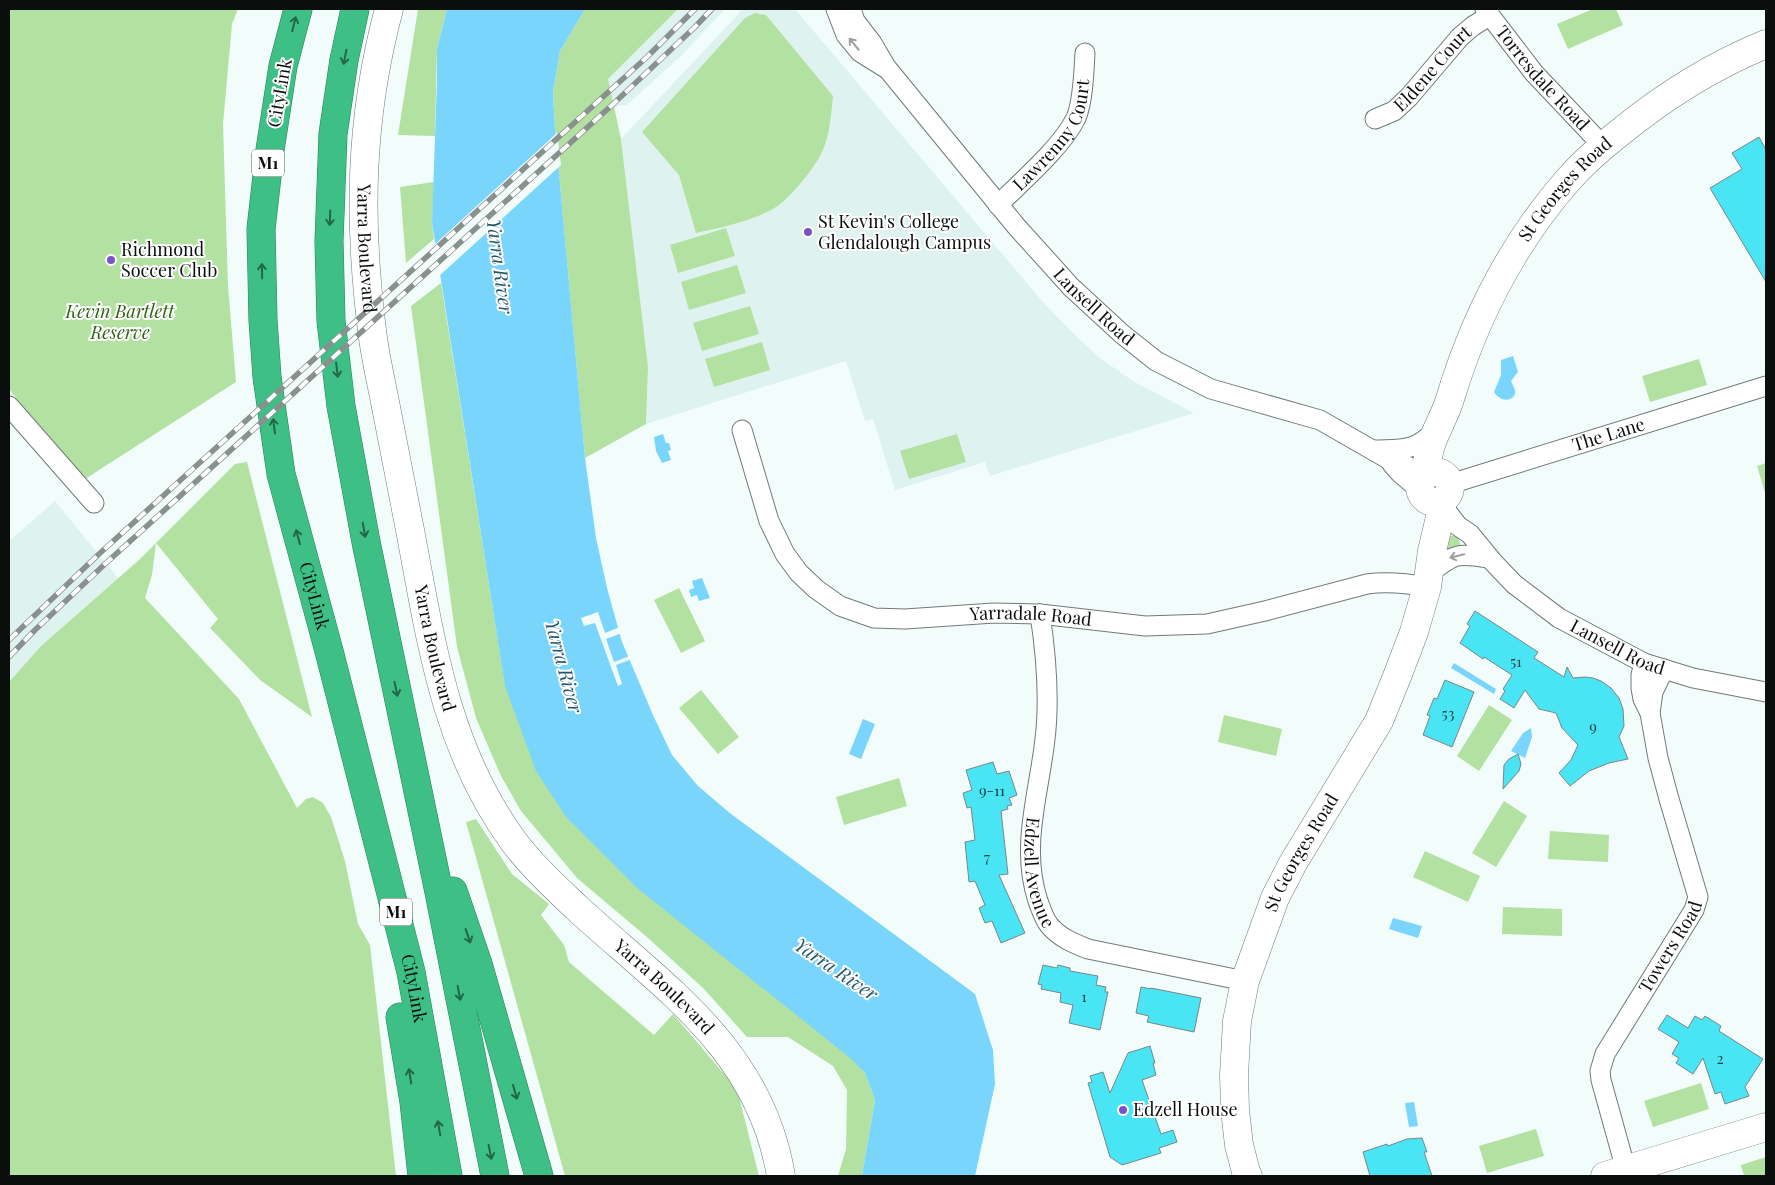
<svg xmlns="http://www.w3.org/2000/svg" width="1775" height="1185" viewBox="0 0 1775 1185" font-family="'Playfair Display',serif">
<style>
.built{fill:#def3ef}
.green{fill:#b3e1a1}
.water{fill:#79d5fb}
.pier{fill:#f2fdfb}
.building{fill:#49e5f4;stroke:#7b8687}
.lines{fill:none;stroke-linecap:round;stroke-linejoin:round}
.street-casing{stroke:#707a78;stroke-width:21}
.secondary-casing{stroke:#707a78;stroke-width:29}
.highway-casing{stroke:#2c815b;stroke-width:29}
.street{stroke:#fff;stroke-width:19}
.secondary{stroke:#fff;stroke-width:28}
.highway{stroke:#3ebf85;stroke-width:28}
.rail-casing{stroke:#89918f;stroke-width:5.5}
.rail{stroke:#fff;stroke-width:4;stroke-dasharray:11;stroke-linecap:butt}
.oneway{stroke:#246649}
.oneway2{stroke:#9d9f9e}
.poi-dot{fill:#7853cc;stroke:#fff;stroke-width:2}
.labels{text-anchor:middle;stroke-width:4;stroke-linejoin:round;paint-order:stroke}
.number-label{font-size:15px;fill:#1a4447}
.shield{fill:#fff;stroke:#545656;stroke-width:1}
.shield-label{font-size:16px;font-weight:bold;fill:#0a0e0d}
.street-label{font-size:18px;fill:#0a0e0d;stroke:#fff}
.poi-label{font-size:18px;fill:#0a0e0d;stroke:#fff;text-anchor:start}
.park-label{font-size:18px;font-style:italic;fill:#2e6410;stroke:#fff}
.water-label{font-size:19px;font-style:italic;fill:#24576b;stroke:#fff}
</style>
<rect width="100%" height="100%" fill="#f2fdfb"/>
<path class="built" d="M678,9H725L681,56L627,105L618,106L614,110L604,91L608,79Z
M743,9H795L1042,301L1075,335L1100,358L1133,381L1194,413L990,476L985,462L895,490L873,419L865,421L846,361L646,424L648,367L621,139Z
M55,501L118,578L41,646L9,682V541Z"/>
<path class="green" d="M9,9H238L232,24L223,124L228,286L236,382L82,481L9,389Z
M418,9H447L437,49L435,136L398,135Z
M585,9H678L608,79L621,139L648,367L646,424L585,458L555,129L553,92L560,51Z
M1593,9H1616L1623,25L1568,49L1557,24Z
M755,13L766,15L833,96C831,114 830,135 822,152C814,169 789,200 773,209C749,222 722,227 696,233L679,175L642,132L745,18Z
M434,182L432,223L434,239L406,263L400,187Z
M726,228L735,256L678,273L670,245Z
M737,265L746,293L689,310L681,282Z
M441,283L505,685L865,1073L875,1100L862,1176H838L846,1149L847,1090L833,1066L788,1037H747L703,988L648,938L577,878L521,811L501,776L476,718L457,647L411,306Z
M750,306L759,334L702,351L693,323Z
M762,342L770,370L714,387L705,359Z
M1699,359L1707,385L1650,402L1642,376Z
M957,434L966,462L909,479L900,451Z
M247,462L312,717L260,680L210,628L218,619L156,543L152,575L145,598L239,699L297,808L306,799L313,797L323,803L331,817L345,861L358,924L370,945L396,1176H9V682L41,646L140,559L235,464Z
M1766,463V492L1765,493L1757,466Z
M1447,536H1457L1463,550L1444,557Z
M679,588L705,641L681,653L654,600Z
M701,690L739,737L718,754L679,708Z
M1489,705L1512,720L1479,771L1457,756Z
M1224,715L1282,729L1276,756L1218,742Z
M899,778L907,806L844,825L836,797Z
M1504,801L1527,816L1496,867L1472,853Z
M476,819L512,874L549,904L541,915L564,945L569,962L654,1035L673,1014L737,1089L759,1176H565L466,822Z
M1550,831L1609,835L1608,862L1548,859Z
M1425,851L1480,876L1468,902L1413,877Z
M1503,907L1562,909V936L1502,934Z
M1701,1083L1709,1109L1653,1127L1644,1101Z
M1536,1129L1544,1156L1487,1173L1479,1146Z
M1766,1157V1176H1744L1741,1165Z"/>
<path class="water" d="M447,9H585L560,51L553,92L555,129L585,458L596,538L607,588L622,642L653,715L672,755L698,786L731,814L975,994L993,1050L995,1084L975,1176H862L875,1100L865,1073L849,1057L636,887L566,817L536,771L505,686L432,223L437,80V49Z
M1513,356L1518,372L1511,381C1512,384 1514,387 1515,390C1517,401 1501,404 1494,392L1501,375V360Z
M663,434L666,443H669L671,450L668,451L671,460L662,463L656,451L654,437Z
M702,578L710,598L699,601L697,595L691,597L689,590L694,588L692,581Z
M1454,663L1496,689L1494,694L1451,668Z
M863,719L875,724L861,759L849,754Z
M1531,728L1532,737L1525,758L1511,751L1523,733Z
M1393,918L1422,926L1418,938L1389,929Z
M1414,1102L1418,1126L1409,1127L1405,1103Z"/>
<path class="pier" d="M557,133L561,165L438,277L433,246Z
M598,612L605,633L620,627L622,633L606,639L614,662L630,656L632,659L616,665L622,684L618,686L595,623L584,626L581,618Z"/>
<path class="building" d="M1759,137L1766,150V282L1710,188L1742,169L1732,153Z
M1475,611L1538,652L1534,658L1564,677L1567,667L1573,678L1585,677L1593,678L1601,681L1611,688L1619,698L1623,709L1624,726L1619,737L1628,759L1609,763L1589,771L1570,786L1559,773L1571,760L1578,745L1562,728L1556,713L1539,709L1525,690L1514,708L1500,699L1505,691L1503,689L1512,675L1484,657L1483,659L1460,643L1470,626L1467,624Z
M1445,680L1474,692L1452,747L1423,735L1430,716L1427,715L1434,698L1437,699Z
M1518,754L1521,764L1519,771L1503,789L1504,765L1509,759Z
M993,762L997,774L1009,771L1017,795L1009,798L1012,805L1007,806L1008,809L1001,811L1008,874L999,875L1025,933L1001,943L992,921L985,923L979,908L985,905L975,881L969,882L965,842L975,840L971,807L967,808L963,793L972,790L966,770Z
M1043,965L1057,968L1058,965L1070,968V971L1098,976L1096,985L1106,987L1105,992H1108L1100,1030L1069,1023L1073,1005L1060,1002L1061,993L1041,989L1042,985L1038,984Z
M1141,987L1151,989V988L1201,998L1194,1032L1147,1022L1149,1016L1136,1013Z
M1667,1015L1688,1028L1695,1016L1702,1020L1705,1016L1721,1026L1719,1031L1763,1059L1745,1087L1749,1096L1725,1104L1721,1092L1715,1094L1703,1058L1693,1074L1676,1063L1679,1058L1672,1054L1679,1042L1658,1029Z
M1150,1046L1155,1063H1153L1156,1075L1142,1080L1161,1134L1173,1130L1177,1142L1159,1148L1161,1153L1122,1165L1110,1157L1088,1083L1092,1082L1090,1076L1103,1072L1110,1093L1128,1053Z
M1422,1138L1427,1152H1424L1432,1176H1370L1363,1152L1387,1144L1388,1146L1407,1139Z"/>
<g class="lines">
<defs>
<g id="street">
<path d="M836,9L846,35L860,52L884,67"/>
<path id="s1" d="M851,9L855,21L872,43L886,67L1016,226L1071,287L1122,334L1156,361L1211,389L1320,420L1388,459L1403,464L1426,475"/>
<path id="s2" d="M1485,9L1534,73L1603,146"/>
<path id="s3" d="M1375,119L1394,111L1409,97L1460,37L1473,26L1489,16"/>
<path id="s4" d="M998,205C1021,182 1062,147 1076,118C1083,102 1084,71 1085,53"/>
<path d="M9,406L94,503"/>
<path id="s5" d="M742,430L769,521L785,554L799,573L816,589L840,606L874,618L905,619L994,613L1040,614L1145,626L1207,624L1265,611L1367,584C1388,581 1406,583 1427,587"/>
<path d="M1375,450C1403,449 1413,452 1435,431"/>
<path d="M1392,464L1400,473L1420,490"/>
<path id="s6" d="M1450,484L1766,386"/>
<path id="s7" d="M1442,500L1448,513L1458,526L1470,534L1493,562L1514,584L1559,618L1644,663L1693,678L1766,692"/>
<path d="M1430,573C1455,553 1458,553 1489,558"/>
<path id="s8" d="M1040,614C1046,654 1050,698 1045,739C1039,794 1020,847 1038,901C1041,909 1044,919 1049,925C1060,938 1073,943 1088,949L1245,981"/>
<path d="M1650,713L1653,692L1664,669"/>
<path id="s9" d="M1626,1170L1601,1080L1600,1071L1605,1054L1694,910L1698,897L1669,799L1658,758L1650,713L1643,699L1641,688V675L1644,663"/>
</g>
<g id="secondary">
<path id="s10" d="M389,9C359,121 358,224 373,338C376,360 381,381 385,402C393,445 402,487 410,530C431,641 445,748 514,842C532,866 555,887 577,908C664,988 760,1049 781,1176"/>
<circle cx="1435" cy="487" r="15"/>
<path id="s11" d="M1427,474C1425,444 1442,425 1450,399C1474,319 1513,243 1568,180C1583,163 1600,148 1618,134C1663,97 1712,66 1766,44"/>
<path id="s12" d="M1248,1176L1246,1172L1239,1145L1235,1110L1234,1075L1237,1021L1245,981L1275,898L1293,863L1379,721L1398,674L1414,632L1427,587L1432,551L1441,513V501"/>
<path d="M1605,1176L1766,1127"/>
</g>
<g id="highway">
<path id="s13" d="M298,9L283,66L270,150L261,229L263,320L267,377L281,474L329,651L411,972L448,1176"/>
<path d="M355,9L344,60L333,134L329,241L331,321L341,406L366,542L439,892L495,1176"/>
<path d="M453,891L478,964L539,1176"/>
<path d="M400,1017L414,1102L422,1176"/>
</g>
</defs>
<use href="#street" class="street-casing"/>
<use href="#secondary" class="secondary-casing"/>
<use href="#highway" class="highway-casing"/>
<use href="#street" class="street"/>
<use href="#secondary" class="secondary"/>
<use href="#highway" class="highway"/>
<defs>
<path id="rail" d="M9,640L99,554L647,57L695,9
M9,657L35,630L106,563L611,106L695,27L712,9"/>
</defs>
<use href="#rail" class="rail-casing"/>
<use href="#rail" class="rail"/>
</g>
<defs><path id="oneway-shaft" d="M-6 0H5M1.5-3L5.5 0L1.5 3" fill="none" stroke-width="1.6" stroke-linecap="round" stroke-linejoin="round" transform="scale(1.25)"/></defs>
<g class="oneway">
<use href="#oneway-shaft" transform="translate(294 24) rotate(-76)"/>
<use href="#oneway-shaft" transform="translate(345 57) rotate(101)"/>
<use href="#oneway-shaft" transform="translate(330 218) rotate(92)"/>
<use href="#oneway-shaft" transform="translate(262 271) rotate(-91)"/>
<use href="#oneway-shaft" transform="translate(337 370) rotate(83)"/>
<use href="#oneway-shaft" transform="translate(274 426) rotate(-98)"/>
<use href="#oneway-shaft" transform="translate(364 530) rotate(80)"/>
<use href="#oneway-shaft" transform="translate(298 537) rotate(-105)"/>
<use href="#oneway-shaft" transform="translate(396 689) rotate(78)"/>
<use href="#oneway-shaft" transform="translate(468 936) rotate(71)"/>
<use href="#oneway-shaft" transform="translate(459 993) rotate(79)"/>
<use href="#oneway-shaft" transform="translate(410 1076) rotate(-99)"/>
<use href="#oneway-shaft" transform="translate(515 1092) rotate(74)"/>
<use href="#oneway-shaft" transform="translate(439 1128) rotate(-100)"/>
<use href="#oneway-shaft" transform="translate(490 1152) rotate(79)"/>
</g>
<g class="oneway2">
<use href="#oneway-shaft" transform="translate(854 44) rotate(-129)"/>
<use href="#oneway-shaft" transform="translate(1457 556) rotate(166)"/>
</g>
<g class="poi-dot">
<circle cx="808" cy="232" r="5"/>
<circle cx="111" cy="260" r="5"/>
<circle cx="1123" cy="1110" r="5"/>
</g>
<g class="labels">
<g class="number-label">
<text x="1516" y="667">51</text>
<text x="1448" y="719">53</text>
<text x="1593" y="732">9</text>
<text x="992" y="796">9-11</text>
<text x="987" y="863">7</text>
<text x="1084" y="1002">1</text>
<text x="1720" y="1064">2</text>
</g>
<g class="shield">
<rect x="252" y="149.5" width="32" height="27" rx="4"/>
<rect x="380" y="898.5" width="32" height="27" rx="4"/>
</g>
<g class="shield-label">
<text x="268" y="169">M1</text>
<text x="396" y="918">M1</text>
</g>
<g class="street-label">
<text dy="6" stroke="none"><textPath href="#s3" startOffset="78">Eldene Court</textPath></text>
<text dy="6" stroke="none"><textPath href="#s2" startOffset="90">Torresdale Road</textPath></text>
<text transform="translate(280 93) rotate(-80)" y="6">CityLink</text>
<text dy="6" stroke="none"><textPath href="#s4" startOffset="91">Lawrenny Court</textPath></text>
<text dy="6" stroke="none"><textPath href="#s11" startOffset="321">St Georges Road</textPath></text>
<text dy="6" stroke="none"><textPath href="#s10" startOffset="242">Yarra Boulevard</textPath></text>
<text dy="6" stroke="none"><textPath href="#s1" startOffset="386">Lansell Road</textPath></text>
<text dy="6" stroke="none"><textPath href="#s6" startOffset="166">The Lane</textPath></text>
<text dy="6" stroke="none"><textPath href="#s13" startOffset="596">CityLink</textPath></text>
<text dy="6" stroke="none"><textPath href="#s5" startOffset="401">Yarradale Road</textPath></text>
<text dy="6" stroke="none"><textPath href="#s7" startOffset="234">Lansell Road</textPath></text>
<text dy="6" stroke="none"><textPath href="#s10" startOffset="648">Yarra Boulevard</textPath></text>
<text dy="6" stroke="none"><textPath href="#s12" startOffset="338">St Georges Road</textPath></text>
<text dy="6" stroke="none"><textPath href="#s8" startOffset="261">Edzell Avenue</textPath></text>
<text dy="6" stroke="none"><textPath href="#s9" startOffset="246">Towers Road</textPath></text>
<text dy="6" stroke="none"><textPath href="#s10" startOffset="1068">Yarra Boulevard</textPath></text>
<text dy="6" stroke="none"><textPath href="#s13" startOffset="1001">CityLink</textPath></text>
</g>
<g class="poi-label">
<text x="818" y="228">St Kevin's College<tspan x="818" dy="21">Glendalough Campus</tspan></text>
<text x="121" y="256">Richmond<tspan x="121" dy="21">Soccer Club</tspan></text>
<text x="1133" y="1116">Edzell House</text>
</g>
<g class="park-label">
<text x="120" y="318">Kevin Bartlett<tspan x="120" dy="21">Reserve</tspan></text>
</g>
<g class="water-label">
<text transform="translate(500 266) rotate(82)" y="7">Yarra River</text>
<text transform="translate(564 666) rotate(75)" y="7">Yarra River</text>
<text transform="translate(836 969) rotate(34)" y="7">Yarra River</text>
</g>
</g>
<rect width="1775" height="1185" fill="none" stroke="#0a0e0d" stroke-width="20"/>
</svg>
